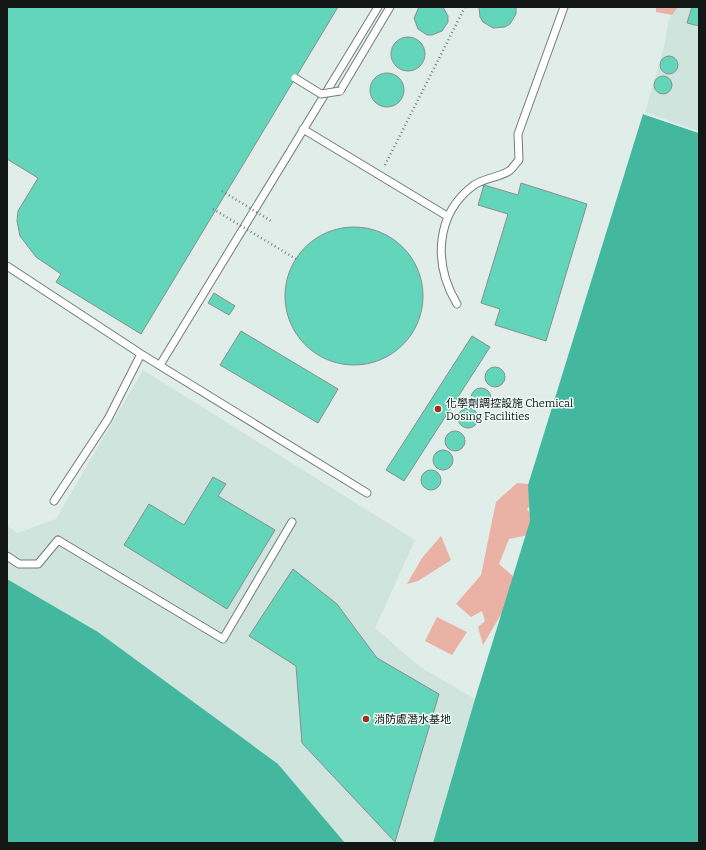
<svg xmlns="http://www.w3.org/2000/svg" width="706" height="850" viewBox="0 0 706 850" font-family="Bitter,'Noto Sans TC',serif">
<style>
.built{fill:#cee4dd}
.green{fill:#eab2a5}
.water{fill:#43b89f}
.pier{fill:#e0ede9}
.building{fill:#63d5ba;stroke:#85918e}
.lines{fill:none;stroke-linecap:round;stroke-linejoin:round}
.lane-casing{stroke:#717d79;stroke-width:9}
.path{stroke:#77807d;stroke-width:2.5;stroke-dasharray:1 3;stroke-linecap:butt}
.lane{stroke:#fff;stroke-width:7}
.lane-bridge-casing{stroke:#717d79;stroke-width:9;stroke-linecap:butt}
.path-bridge{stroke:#77807d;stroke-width:2.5;stroke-dasharray:1 3;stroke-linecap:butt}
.lane-bridge{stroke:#fff;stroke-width:7}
.poi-dot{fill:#9c321e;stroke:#edfaf6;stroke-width:1.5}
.labels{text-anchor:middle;stroke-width:3;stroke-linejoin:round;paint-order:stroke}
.poi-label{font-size:11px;fill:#121715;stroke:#edfaf6;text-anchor:start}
</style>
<rect width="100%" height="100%" fill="#e0ede9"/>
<path class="built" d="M677,7H699V132L645,113L664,47L669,19Z
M143,370L415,540L375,628L420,667L475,699L433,843H345L278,764L98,632L7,579V526L18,533L56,519Z"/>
<path class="green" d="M656,7H678L672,15L656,12Z
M517,483L537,485L535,500L527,509L534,520L533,534L509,539L499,564L520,582L483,645L478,627L485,621L482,611L471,617L456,604L481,575L496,502Z
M441,536L451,560L418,581L407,584L422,558Z
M437,617L467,632L452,655L425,641Z"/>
<path class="water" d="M643,114L699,133V843H433L475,699L530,521L528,485Z
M7,579L98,632L278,764L345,843H7Z"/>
<path class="pier" d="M644,112L699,131V133L643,114Z"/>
<path class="building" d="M7,7H338L141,334L56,282L61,274L36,257L20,236L17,221L18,211L38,178L7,159Z
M419,7H443L448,16V22L442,31L432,35H427L418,29L414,18Z
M479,7H516V14L510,24L505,27L493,28L483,22L480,17Z
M692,7H699V26L687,23Z
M391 54a17 17 0 1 1 34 0a17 17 0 1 1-34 0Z
M660 65a9 9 0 1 1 18 0a9 9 0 1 1-18 0Z
M370 90a17 17 0 1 1 34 0a17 17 0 1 1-34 0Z
M654 85a9 9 0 1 1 18 0a9 9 0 1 1-18 0Z
M521,183L587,204L546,341L495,325L500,309L481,303L508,214L478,205L484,185L518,195Z
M285 296a69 69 0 1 1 138 0a69 69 0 1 1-138 0Z
M214,293L235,306L229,315L208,303Z
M241,331L338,389L318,423L220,365Z
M472,336L490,347L404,481L386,470Z
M485 377a10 10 0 1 1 20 0a10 10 0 1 1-20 0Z
M471 398a10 10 0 1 1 20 0a10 10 0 1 1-20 0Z
M458 418a10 10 0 1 1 20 0a10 10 0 1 1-20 0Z
M445 441a10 10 0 1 1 20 0a10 10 0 1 1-20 0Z
M433 460a10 10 0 1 1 20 0a10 10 0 1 1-20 0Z
M421 480a10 10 0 1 1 20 0a10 10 0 1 1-20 0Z
M213,477L226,484L218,496L275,530L227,609L124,545L149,504L184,525Z
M293,569L337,604L377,658L439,694L395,842L302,743L296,666L249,636Z"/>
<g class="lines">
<defs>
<path id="lane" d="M340,91L390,7
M303,129L447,216
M7,266L141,354L367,493
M457,304C433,264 435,214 474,185C485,178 500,177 509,171C512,169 516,163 519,160L518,134L564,7
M160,365L378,7
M54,501L108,419L141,354
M7,556L19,564H38L58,540L223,639L292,522"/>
</defs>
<use href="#lane" class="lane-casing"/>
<path class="path" d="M385,165L465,7"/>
<use href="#lane" class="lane"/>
<defs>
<path id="lane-bridge" d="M295,78L321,94L340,91"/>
</defs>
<use href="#lane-bridge" class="lane-bridge-casing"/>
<path class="path-bridge" d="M222,191L271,221
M213,209L296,259"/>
<use href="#lane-bridge" class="lane-bridge"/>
</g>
<g class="poi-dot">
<circle cx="438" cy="409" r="4"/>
<circle cx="366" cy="719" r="4"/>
</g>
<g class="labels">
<g class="poi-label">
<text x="446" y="407">化學劑調控設施 Chemical<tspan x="446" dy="13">Dosing Facilities</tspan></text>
<text x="374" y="723">消防處潛水基地</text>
</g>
</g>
<rect width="706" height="850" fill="none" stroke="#121715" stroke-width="16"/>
</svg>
